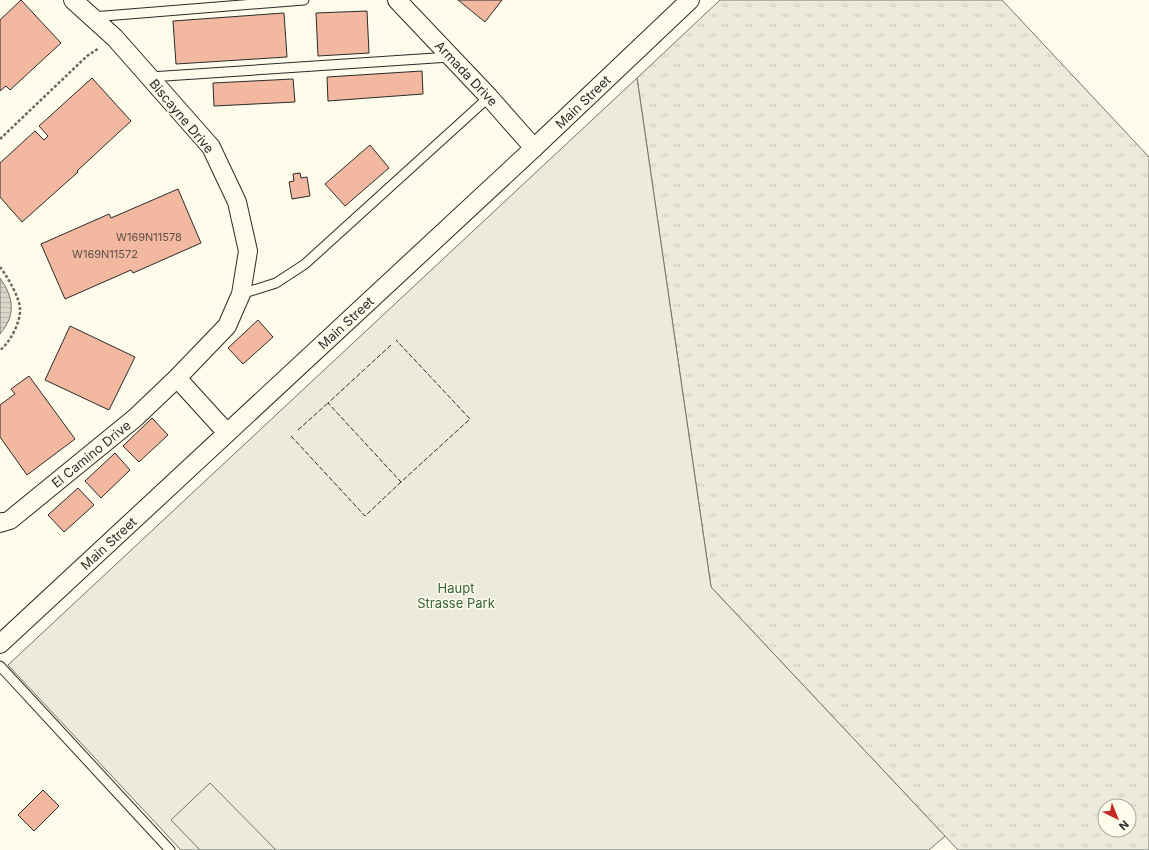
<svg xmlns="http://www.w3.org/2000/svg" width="1149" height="850" viewBox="0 0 1149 850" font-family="Inter,sans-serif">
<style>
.grass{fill:url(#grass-tufts);stroke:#74746e;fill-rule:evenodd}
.park{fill:#ecebdb;stroke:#74746e}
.parking{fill:#eceadb;stroke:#74746e}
.water{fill:url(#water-rules);stroke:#74746e}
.building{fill:#f2b8a0;stroke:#2b2b2b}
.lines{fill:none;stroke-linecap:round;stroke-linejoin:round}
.service-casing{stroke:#2b2b2b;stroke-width:11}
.minor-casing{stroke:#2b2b2b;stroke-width:20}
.path{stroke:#6a6964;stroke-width:2.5;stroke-dasharray:3 2;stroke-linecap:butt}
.service{stroke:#fdfbea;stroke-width:9}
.minor{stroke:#fdfbea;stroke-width:18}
.fence{stroke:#2b2b2b;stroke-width:1;stroke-dasharray:5 2;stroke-linecap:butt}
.labels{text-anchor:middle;stroke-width:3;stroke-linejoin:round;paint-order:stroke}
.number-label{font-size:11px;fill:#5d4e48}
.street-label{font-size:13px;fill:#2b2b2b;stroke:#fdfbea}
.park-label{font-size:13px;fill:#34623c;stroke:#fdfbea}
</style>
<defs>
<pattern id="grass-tufts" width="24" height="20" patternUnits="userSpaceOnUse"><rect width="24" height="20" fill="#ecebdb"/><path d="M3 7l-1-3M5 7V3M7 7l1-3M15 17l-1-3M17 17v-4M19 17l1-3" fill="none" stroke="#cbcabc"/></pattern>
<pattern id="water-rules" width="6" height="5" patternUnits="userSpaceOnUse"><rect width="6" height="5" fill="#d8d7c9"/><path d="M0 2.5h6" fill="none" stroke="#bab9ad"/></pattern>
</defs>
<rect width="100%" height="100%" fill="#fdfbea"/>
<path class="grass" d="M720,0H1002L1149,157V850H958L711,587L637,78ZM1105,806H1129V830H1105Z"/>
<path class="park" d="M637,78L711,587L945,836L929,850H181L8,665Z"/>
<path class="parking" d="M210,783L276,850H200L171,820Z"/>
<path class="water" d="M0,278C14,298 16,315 0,334Z"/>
<path class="building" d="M21,0L61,43L10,90L6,86L0,91V20Z
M458,0H502L485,22Z
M367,11L369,53L318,56L316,13Z
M284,13L287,57L176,64L173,21Z
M422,71L423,94L328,101L327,77Z
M92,78L131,121L77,171L78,172L22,222L0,197V163L35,131L44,140L48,136L39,126Z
M293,79L295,102L214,106L213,83Z
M370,145L389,168L345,206L325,184Z
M300,173L301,178L307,177L310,196L292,199L289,182L294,181L293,174Z
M178,189L201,243L133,273L131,270L65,299L41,244L109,214L111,218Z
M258,320L273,337L243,364L228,348Z
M70,326L135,357L109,410L45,380Z
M29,376L75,439L27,475L0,437V405L15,394L11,389Z
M152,418L168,435L139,462L123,446Z
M115,453L130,470L101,498L85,481Z
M78,488L94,505L64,532L48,515Z
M43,790L59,806L34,831L18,815Z"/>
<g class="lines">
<defs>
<path id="service" d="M92,17L304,0
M150,77L450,57
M241,294L276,283L305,264L489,97
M0,666L170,850"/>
<g id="minor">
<path id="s1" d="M397,0L489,97L534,148"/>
<path d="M177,378L227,433"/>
<path id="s2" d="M0,523L10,520L135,418L177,378L227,326L241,294L248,251L237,202L211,147L115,38L73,0"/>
<path id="s3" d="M0,644L534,148L690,0"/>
</g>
</defs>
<use href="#service" class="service-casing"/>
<use href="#minor" class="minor-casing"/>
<path class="path" d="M0,139L87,56L99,48
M0,267C7,276 20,298 20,309C21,321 10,343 0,350"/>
<use href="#service" class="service"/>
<use href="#minor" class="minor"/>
<path class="fence" d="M391,345L328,403L401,482L470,419L396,340
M298,430L328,403
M291,436L365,516L401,482"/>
</g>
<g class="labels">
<g class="number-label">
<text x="149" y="241">W169N11578</text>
<text x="105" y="258">W169N11572</text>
</g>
<g class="street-label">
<text dy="5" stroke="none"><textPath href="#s1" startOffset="101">Armada Drive</textPath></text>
<text dy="5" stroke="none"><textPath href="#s3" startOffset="796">Main Street</textPath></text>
<text transform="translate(182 116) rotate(50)" y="5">Biscayne Drive</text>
<text dy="5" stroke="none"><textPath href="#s3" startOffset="472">Main Street</textPath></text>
<text dy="5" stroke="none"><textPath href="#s2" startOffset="115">El Camino Drive</textPath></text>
<text dy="5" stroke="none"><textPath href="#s3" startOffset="148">Main Street</textPath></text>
</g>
<g class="park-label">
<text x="456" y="593">Haupt<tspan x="456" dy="15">Strasse Park</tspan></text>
</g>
</g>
<g transform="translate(1117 818) rotate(137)"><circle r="19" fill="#fdfbea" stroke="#a9a89e"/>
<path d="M0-3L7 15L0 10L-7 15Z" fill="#c62828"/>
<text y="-6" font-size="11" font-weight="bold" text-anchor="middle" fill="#2b2b2b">N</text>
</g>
</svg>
